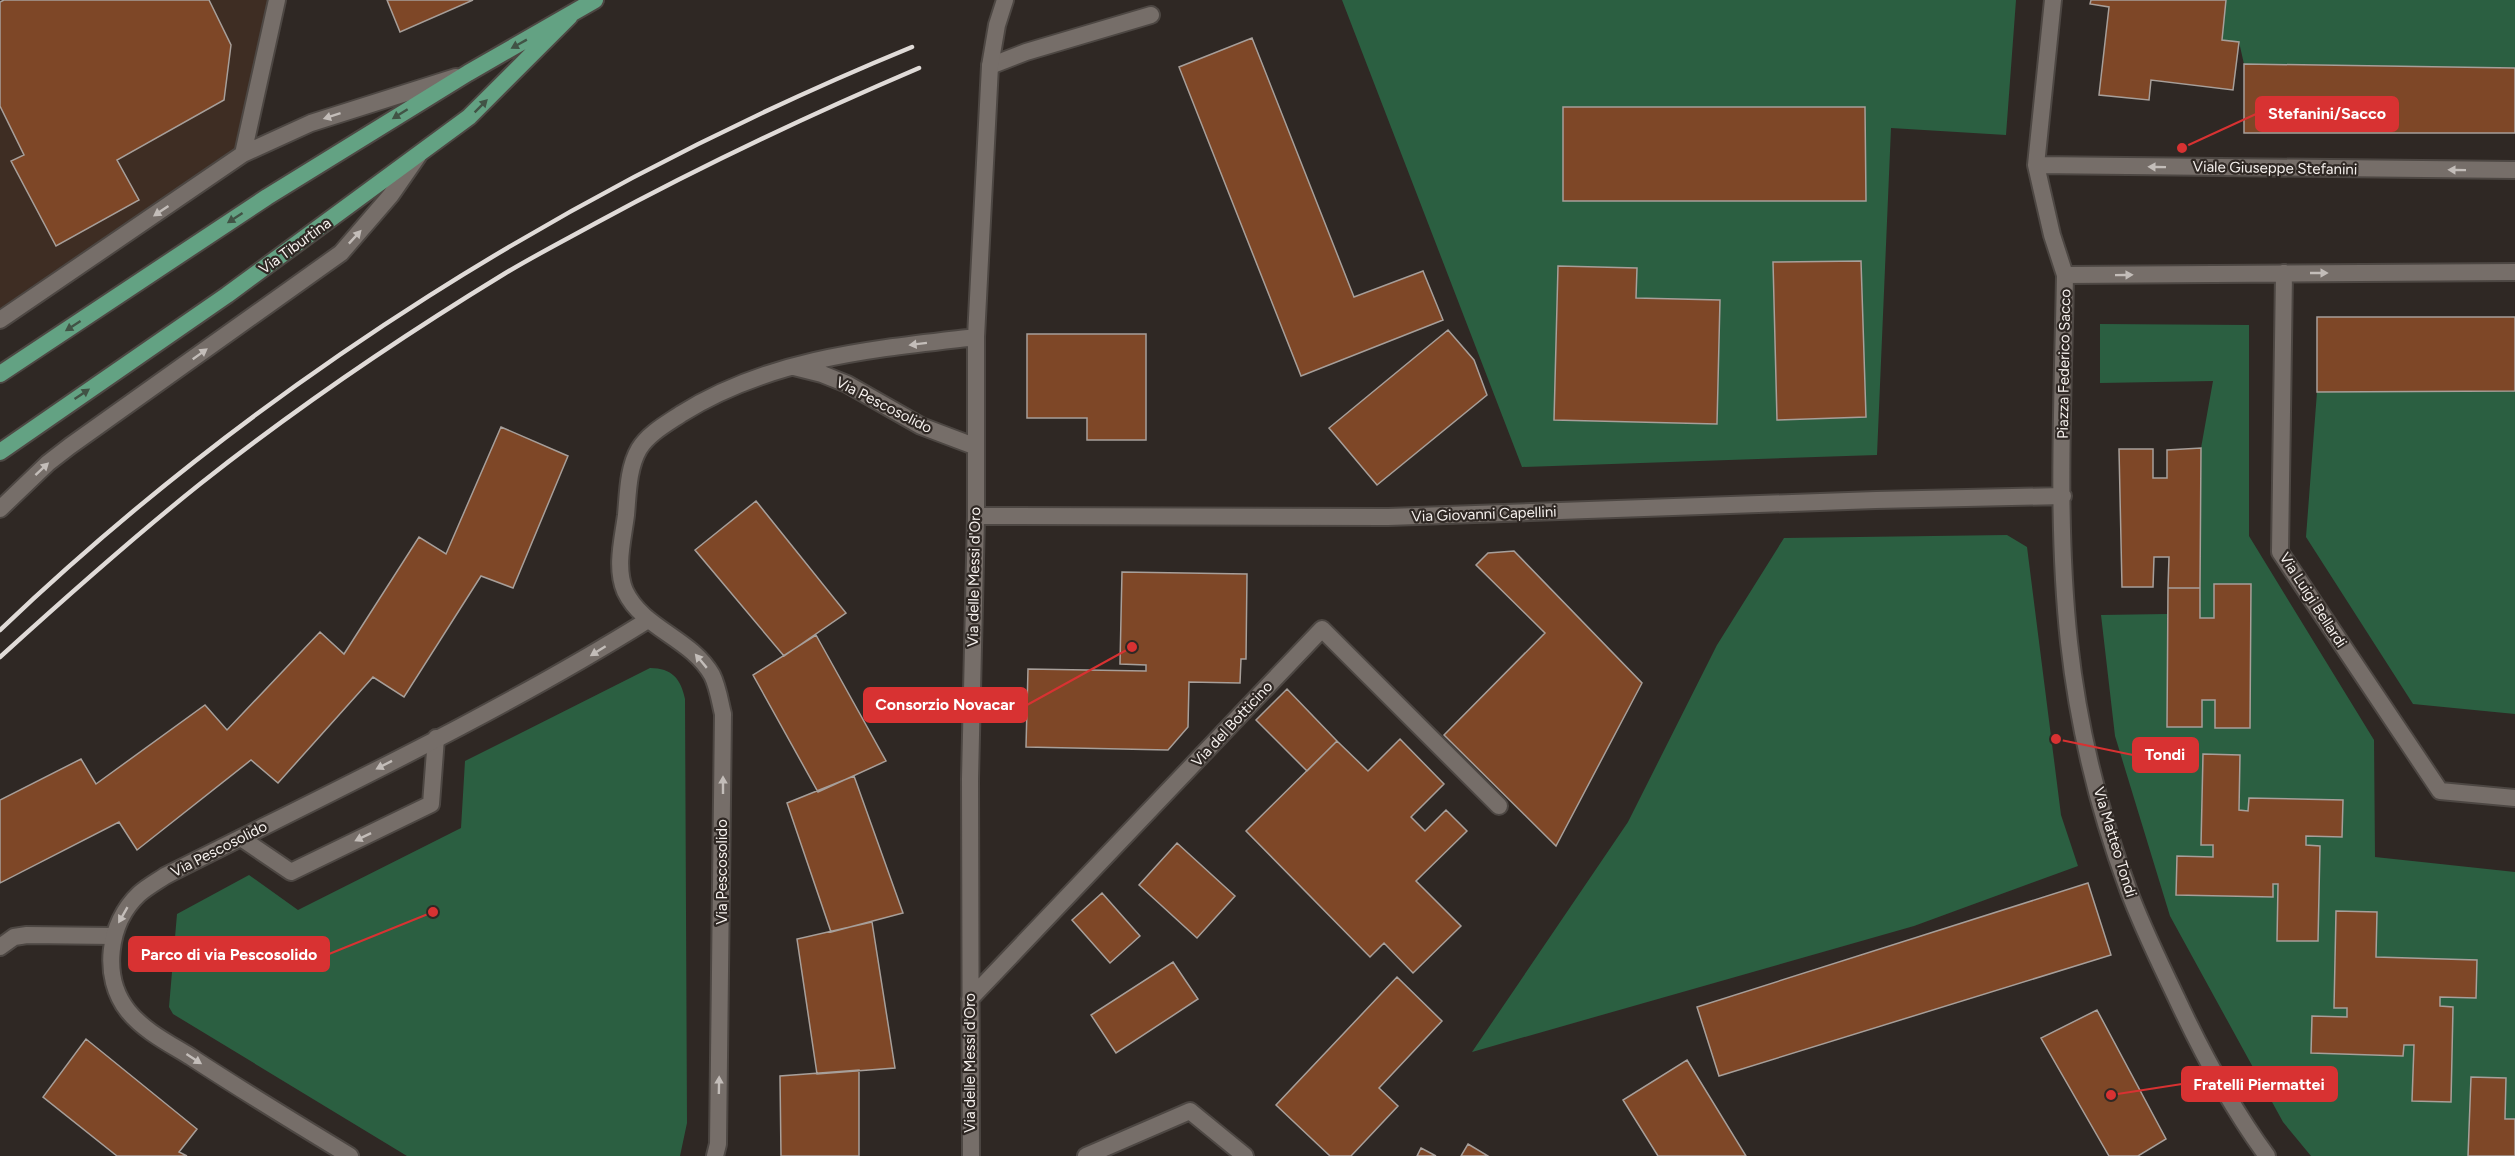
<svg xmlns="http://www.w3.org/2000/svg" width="2515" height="1156" viewBox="0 0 2515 1156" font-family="Figtree,sans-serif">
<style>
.industrial{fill:#3e2d23}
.green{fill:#2b5f41;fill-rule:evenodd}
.building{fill:#7e4727;stroke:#a79f9a;stroke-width:1.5}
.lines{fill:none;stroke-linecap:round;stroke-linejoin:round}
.service-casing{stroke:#4d4743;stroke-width:20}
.minor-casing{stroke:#4d4743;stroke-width:20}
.primary-casing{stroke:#4d4743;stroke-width:20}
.service{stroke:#766e69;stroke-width:16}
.minor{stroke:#766e69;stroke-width:16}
.primary{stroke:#63a283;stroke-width:16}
.rail{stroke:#e0dbd8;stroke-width:4.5}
.oneway{fill:#415345}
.oneway2{fill:#c3bdb9}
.labels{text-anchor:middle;stroke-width:4.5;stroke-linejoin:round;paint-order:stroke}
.street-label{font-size:15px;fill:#f6f1ee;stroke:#2f2824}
.leader{fill:none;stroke:#d83232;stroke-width:2}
.callout-dot{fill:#d83232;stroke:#2f2824;stroke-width:2}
.callout{fill:#d83232;stroke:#d83232;stroke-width:2}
.callout-label{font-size:16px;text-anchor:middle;font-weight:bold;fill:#fff}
</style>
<rect width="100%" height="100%" fill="#2f2824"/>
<path class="industrial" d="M0,0H277L243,154L0,320Z"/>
<path class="green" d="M1342,0H2016L2006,135L1891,128L1877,455L1522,467ZM1563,107H1865L1866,201H1563ZM1861,261L1865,417L1777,420L1773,263ZM1558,267L1637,268L1636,298L1719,301L1717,424L1555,420Z
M2226,0H2515V68L2244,64L2239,42L2222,40Z
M2100,324L2249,325V536L2374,740L2375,857L2515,872V1119H2505L2468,1156H2311L2283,1122L2170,916L2115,736L2101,615L2167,614V727H2202V700H2215V728H2250L2214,618H2200L2201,448L2213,381L2100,383Z
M2515,391V714L2413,704L2306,537L2317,392Z
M2007,535L2027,547L2061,815L2078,866L1914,926L1472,1052L1628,822L1717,645L1784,538Z
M650,668C672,668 681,679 685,699L687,1123L680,1156H407L173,1014L169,1007L177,914L249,875L298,910L461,828L465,761Z"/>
<path class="building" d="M4,0H209L231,45L224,100L117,160L139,200L56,246L11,161L24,155L0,106V2Z
M387,0H473L400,32Z
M2091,0H2226L2222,40L2239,42L2233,90L2151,80L2149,100L2099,95L2109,7L2090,4Z
M1252,38L1354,297L1423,271L1443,320L1301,376L1179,67Z
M2244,64L2515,68V133H2244Z
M1563,107H1865L1866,201H1563Z
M1861,261L1866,417L1777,420L1773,262Z
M1558,266L1637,268L1636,298L1720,300L1717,424L1554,420Z
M2317,317H2515V391L2317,392Z
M1448,330L1474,360L1487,395L1377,485L1329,428Z
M1027,334H1146V440H1087V418H1027Z
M501,427L568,456L513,588L481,576L404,697L373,677L278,783L251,760L137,850L119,822L0,883V800L81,759L96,784L205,705L227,730L320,632L344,654L419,537L446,554Z
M2201,448L2200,588H2168L2169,557H2154L2153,587H2122L2119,449H2153V478H2167V450Z
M756,501L846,613L784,656L695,550Z
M1514,551L1642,683L1556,846L1444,735L1545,633L1476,565L1488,553Z
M1122,572L1247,574L1246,659H1241L1240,683L1189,682L1188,727L1168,750L1026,747L1028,669L1146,671V665L1120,664Z
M2214,584H2251L2250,728H2215V700H2202V727H2167L2168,588H2200V618H2214Z
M816,635L886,761L818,792L753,675Z
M1287,689L1337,741L1307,771L1256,720Z
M1400,739L1444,784L1411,817L1425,831L1446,810L1467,831L1416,881L1461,926L1413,973L1384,943L1370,957L1246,831L1337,741L1368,771Z
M2203,754L2240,755L2239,810L2248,811L2249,798L2343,800L2342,837L2306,836V845L2320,846L2318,941H2277L2278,884H2273V897L2176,895L2177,856L2213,857V845H2201Z
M854,776L903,913L831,932L787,803Z
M1177,843L1235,896L1197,938L1139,885Z
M2088,883L2111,955L1719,1076L1697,1007Z
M1102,893L1140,936L1110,963L1072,920Z
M2336,911L2377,912L2376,957L2477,960L2476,998L2440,997V1006L2453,1007L2451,1102L2412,1101L2414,1045H2404L2403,1056L2311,1053L2312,1016L2347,1017V1008H2334Z
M872,922L895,1068L817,1074L797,939Z
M1173,962L1198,999L1116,1053L1091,1015Z
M1397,977L1442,1021L1379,1088L1398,1106L1351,1156H1330L1276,1105Z
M2097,1010L2166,1139L2138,1156H2109L2041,1038Z
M86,1039L197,1129L179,1152L187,1156H117L43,1097Z
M1687,1060L1746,1156H1658L1623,1100Z
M859,1070V1156H781L780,1076Z
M2471,1077L2506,1078L2505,1119H2515V1156H2468Z
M1468,1144L1488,1156H1461Z
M1421,1148L1436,1156H1417Z"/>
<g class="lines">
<defs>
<path id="service" d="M990,66L1026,52L1151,15
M0,509L48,463L70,446L341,253L391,195L418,156
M241,838L291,872L431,804L436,738
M0,947L14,937L27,935L114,936
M1086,1156L1190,1111L1245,1156"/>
<path id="minor" d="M2053,0L2036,165L2052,235L2065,275C2063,397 2056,521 2069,642C2078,725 2099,811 2128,889C2142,927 2160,963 2177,999C2203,1055 2231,1107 2267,1156
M243,154L277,0
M2036,165L2515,170
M2284,273L2280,552L2440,791L2515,798
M2065,275L2515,272
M0,320L243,154L311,123L456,77
M794,367L822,374L847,384L921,426L974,446
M976,516L1388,517L1876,500L2063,496
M970,999L1322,629L1499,806
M350,1156C297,1124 243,1091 191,1057C170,1044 144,1031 128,1011C101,977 108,923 139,894C147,887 156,882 165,876C327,794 494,716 648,620
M715,1156L718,1144L723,714C720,702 718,687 712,675C691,638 643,629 625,591C615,567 623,539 626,515C628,493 628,468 639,449C648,434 666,424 681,414C770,358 874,349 976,337
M971,1156L970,779L976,516V337L990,66L997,25L1005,0"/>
<path id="primary" d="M0,374L267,197L468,73L595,0
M0,452L227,295L469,117L570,16"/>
</defs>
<use href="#service" class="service-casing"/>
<use href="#minor" class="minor-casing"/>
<use href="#primary" class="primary-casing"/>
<use href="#service" class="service"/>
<use href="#minor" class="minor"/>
<use href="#primary" class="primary"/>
<path class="rail" d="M0,630C263,379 576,185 912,47
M0,657C65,598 131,539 200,484C296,408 399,338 504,274C534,256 565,240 596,223C701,166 809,115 919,68"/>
</g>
<defs><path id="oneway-solid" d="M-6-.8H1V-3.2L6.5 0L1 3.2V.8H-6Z" transform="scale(1.5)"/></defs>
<g class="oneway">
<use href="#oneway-solid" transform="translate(519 44) rotate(151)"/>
<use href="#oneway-solid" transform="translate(481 106) rotate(-45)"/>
<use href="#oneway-solid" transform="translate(400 114) rotate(148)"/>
<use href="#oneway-solid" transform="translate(235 218) rotate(147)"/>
<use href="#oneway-solid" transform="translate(73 326) rotate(147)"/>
<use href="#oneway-solid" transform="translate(82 394) rotate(-34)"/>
</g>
<g class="oneway2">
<use href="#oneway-solid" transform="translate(332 116) rotate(162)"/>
<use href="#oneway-solid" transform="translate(2157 167) rotate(-179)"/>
<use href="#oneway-solid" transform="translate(2457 170) rotate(-179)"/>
<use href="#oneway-solid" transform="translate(161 211) rotate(146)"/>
<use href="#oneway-solid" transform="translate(355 237) rotate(-47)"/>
<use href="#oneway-solid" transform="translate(2319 273)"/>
<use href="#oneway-solid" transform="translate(2124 275) rotate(-1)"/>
<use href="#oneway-solid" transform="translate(918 344) rotate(173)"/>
<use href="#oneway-solid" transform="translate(200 354) rotate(-36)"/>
<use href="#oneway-solid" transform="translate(42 469) rotate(-43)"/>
<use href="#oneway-solid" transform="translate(598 651) rotate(148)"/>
<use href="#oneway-solid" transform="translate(701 661) rotate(-130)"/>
<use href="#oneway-solid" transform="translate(384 765) rotate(153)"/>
<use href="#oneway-solid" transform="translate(723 785) rotate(-90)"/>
<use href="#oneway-solid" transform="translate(363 837) rotate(154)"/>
<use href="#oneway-solid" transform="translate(123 915) rotate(120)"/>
<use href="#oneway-solid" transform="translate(194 1059) rotate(33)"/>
<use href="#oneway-solid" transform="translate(719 1085) rotate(-89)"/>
</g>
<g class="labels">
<g class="street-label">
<text transform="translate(2275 168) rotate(1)" y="5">Viale Giuseppe Stefanini</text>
<text transform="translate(295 246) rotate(-36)" y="5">Via Tiburtina</text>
<text transform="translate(2064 364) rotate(-89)" y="5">Piazza Federico Sacco</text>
<text transform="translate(884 405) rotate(27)" y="5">Via Pescosolido</text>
<text transform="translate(1484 514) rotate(-2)" y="5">Via Giovanni Capellini</text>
<text transform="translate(974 577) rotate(-89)" y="5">Via delle Messi d'Oro</text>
<text transform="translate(2313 600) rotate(57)" y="5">Via Luigi Bellardi</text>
<text transform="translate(1232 724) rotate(-47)" y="5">Via del Botticino</text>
<text transform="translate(2115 842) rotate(73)" y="5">Via Matteo Tondi</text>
<text transform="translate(219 849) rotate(-27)" y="5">Via Pescosolido</text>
<text transform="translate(722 872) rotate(-90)" y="5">Via Pescosolido</text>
<text transform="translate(970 1063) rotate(-90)" y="5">Via delle Messi d'Oro</text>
</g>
</g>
<path class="leader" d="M2182 148L2256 114M1132 647L1027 705M2056 739L2133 755M433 912L329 954M2111 1095L2182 1084"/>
<g class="callout-dot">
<circle cx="2182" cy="148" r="6"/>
<circle cx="1132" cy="647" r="6"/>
<circle cx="2056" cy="739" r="6"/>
<circle cx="433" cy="912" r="6"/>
<circle cx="2111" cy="1095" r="6"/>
</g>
<g class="callout">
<rect x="2256" y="97" width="142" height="34" rx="6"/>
<rect x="864" y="688" width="163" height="34" rx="6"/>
<rect x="2133" y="738" width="65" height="34" rx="6"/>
<rect x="129" y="937" width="200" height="34" rx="6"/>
<rect x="2182" y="1067" width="155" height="34" rx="6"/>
</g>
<g class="callout-label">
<text x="2327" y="119">Stefanini/Sacco</text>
<text x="945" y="710">Consorzio Novacar</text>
<text x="2165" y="760">Tondi</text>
<text x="229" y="960">Parco di via Pescosolido</text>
<text x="2259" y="1090">Fratelli Piermattei</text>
</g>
</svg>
